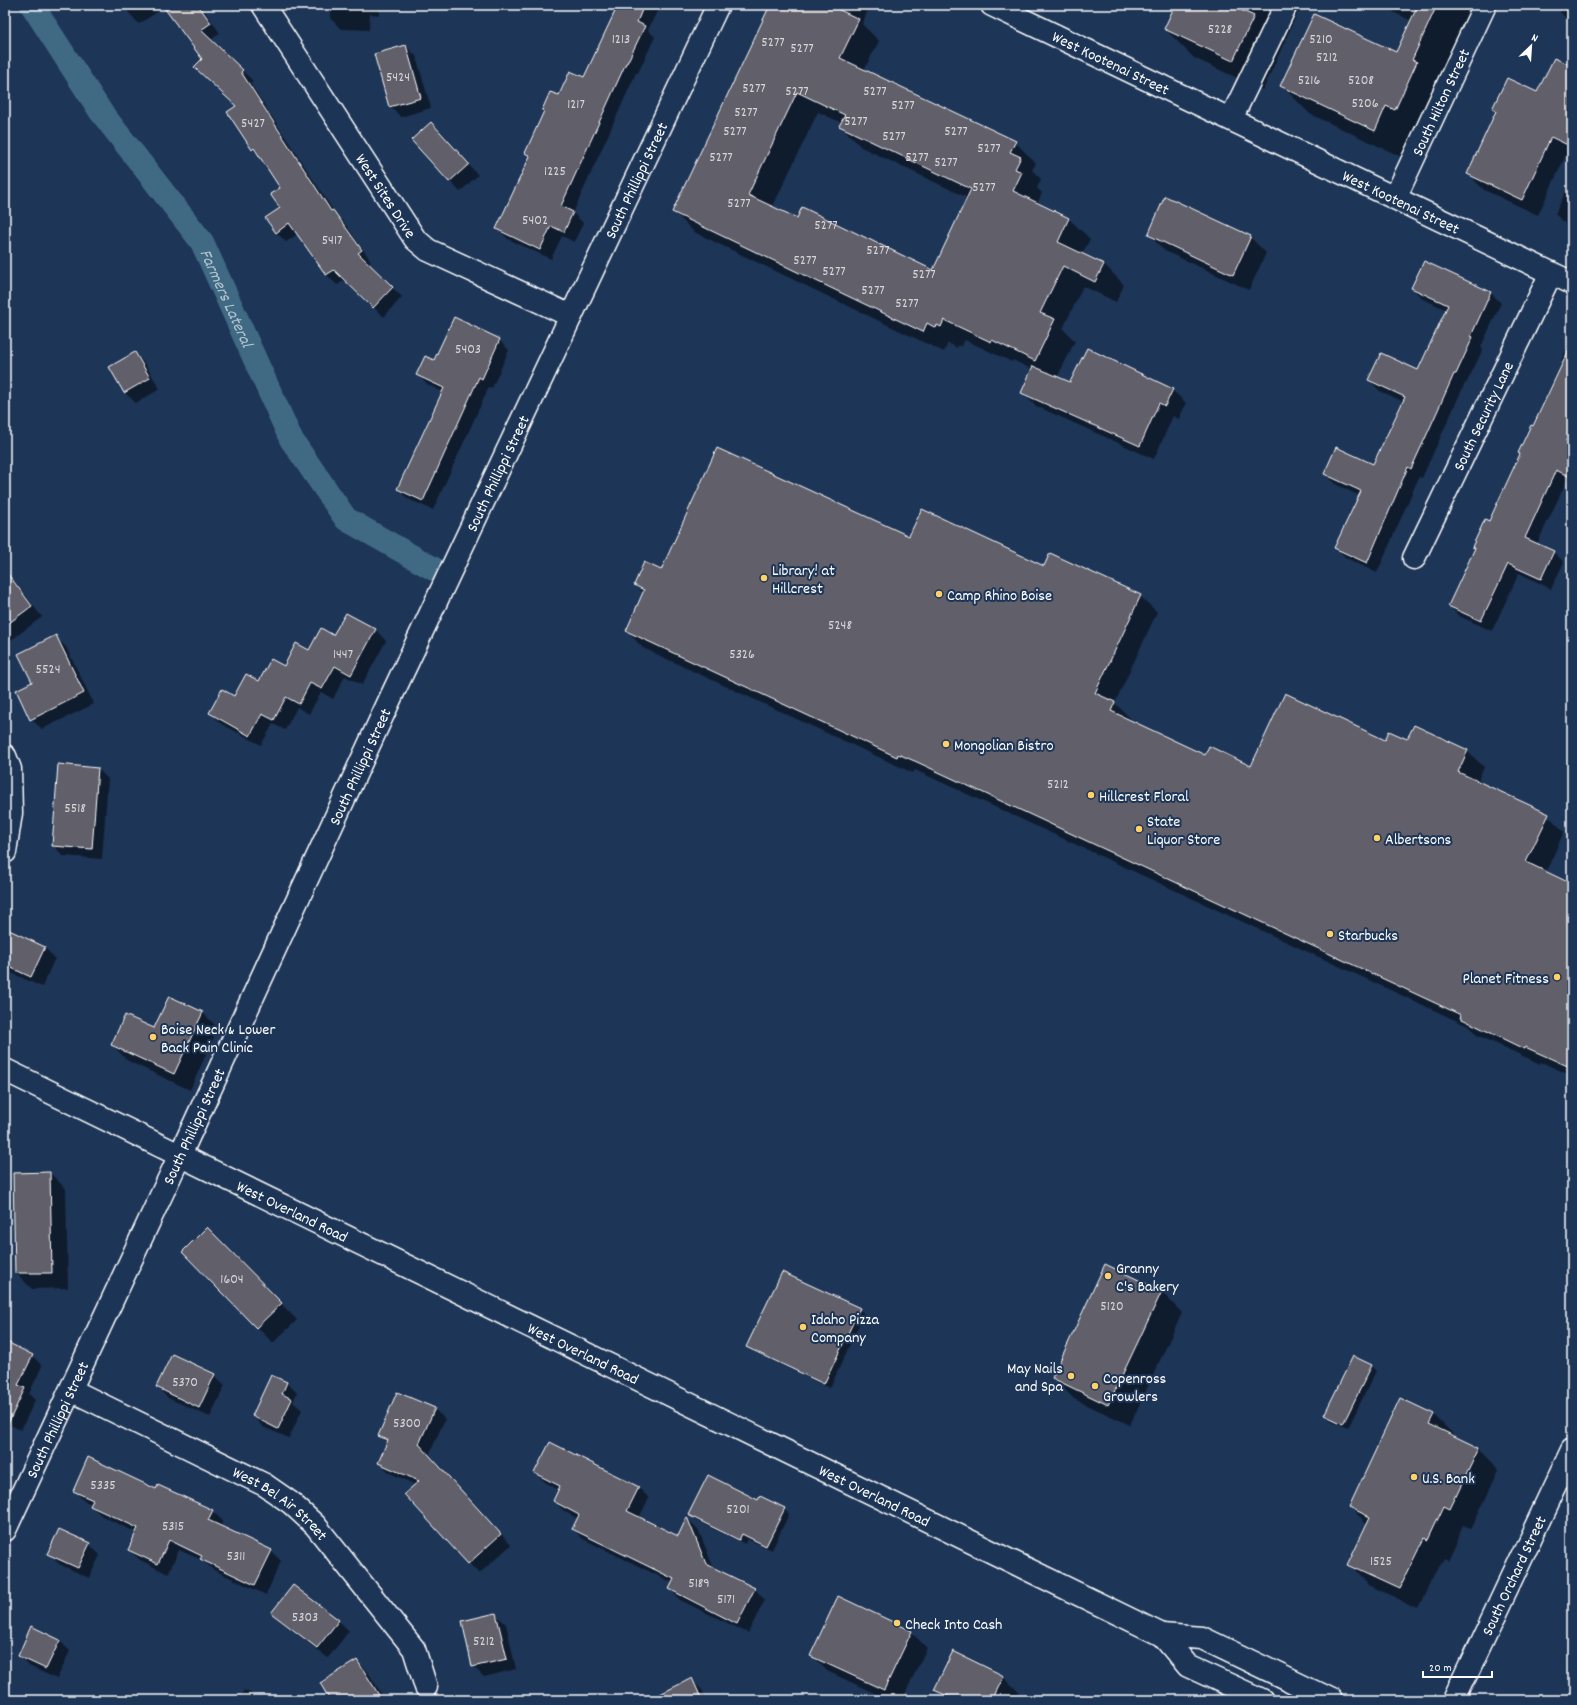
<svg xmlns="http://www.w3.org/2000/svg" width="1577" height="1705" viewBox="0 0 1577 1705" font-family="Dekko,sans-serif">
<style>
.shadow{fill:#0007;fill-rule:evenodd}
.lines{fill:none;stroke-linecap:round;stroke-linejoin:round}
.canal{stroke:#3f6b84;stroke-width:24}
.building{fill:#605f6a;stroke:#fff;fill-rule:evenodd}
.street-casing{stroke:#fff;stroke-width:25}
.secondary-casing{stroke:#fff;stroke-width:25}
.primary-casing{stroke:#fff;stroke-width:25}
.street{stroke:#1d3557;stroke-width:22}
.secondary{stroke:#1d3557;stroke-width:22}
.primary{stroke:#1d3557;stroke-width:22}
.poi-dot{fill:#ffd166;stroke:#1d3557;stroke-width:1.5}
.labels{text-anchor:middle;stroke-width:4;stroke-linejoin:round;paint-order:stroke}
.number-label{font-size:14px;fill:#d7d7da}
.street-label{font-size:16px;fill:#fff;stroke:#1d3557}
.poi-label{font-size:16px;fill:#fff;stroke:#1d3557;text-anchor:start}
.water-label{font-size:17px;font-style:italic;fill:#b2c4ce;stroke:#1d3557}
</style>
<rect width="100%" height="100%" fill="#1d3557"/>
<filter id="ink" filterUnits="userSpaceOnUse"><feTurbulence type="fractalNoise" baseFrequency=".025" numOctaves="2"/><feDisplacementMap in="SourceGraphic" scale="8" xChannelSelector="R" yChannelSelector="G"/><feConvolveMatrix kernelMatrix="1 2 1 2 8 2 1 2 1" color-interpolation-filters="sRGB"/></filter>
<g filter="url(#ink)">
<path class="shadow" d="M124,5H200L220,33L211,40L253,81L250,83L335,213L343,221L371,261L367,263L402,297L384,317L345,280L337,285L327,275L298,234L286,242L276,232L281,209V188L262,159L253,149L237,107L165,7L139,24L129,13Z
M331,5H379V15L370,14L369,30L341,29L330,18Z
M607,5H660L648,30L655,37L638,73H636L573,213L583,223L574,242L562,236L551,259L508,239L497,229L530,157L526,153L545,112L543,110L584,78L617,9Z
M771,5H870L862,24L879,41L864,70L1015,142L1036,163L1032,170L1041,179L1037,188L1042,193L1037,204L1069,219L1090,239L1082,254L1104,264L1124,285L1116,302L1083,286L1063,329L1075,341L1057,378L1071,384L1172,390L1186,403L1179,419L1173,416L1154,459L1036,406L1022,393L1033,370L1013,360L1012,362L965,340L961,347L958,345L957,348L948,343L944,352L694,232L674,212ZM818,112L842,123L841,126L861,147L968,198L933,271L797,220L772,208Z
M1176,5H1301L1263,90L1194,58L1165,29Z
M1387,5H1481L1404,158L1310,114L1282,86L1397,54L1412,21L1395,13Z
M1563,5H1572V24L1560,12Z
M406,46L416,56L431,108L401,117L390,106Z
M1572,68V147L1569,153H1567L1538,215L1484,190L1468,174L1497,112L1494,109L1538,94Z
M441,134L478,175L460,192L413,140Z
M1572,178V230L1555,214Z
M1149,235L1250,237L1266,253L1249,290L1165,251Z
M1425,262L1491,293L1501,303L1481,347L1483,349L1466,384L1465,383L1422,478L1419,477L1377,573L1346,558L1336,548L1360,496L1335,484L1325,474L1374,465L1404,402L1380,391L1369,380L1418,371L1447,310L1423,299L1412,288Z
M1572,337V483L1567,480L1537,544L1553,552L1564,562L1551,589L1519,573L1492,631L1459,616L1449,606L1475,549L1473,547L1490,522L1564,364L1561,361Z
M499,340L509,350L492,388L489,387L433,510L408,499L398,489L443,392L428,385L418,375L434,361Z
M135,353L145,364L160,389L136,403L125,393L110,368Z
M910,537L1045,567L1140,596L1157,612L1115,703L1131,719L1130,721L1205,757L1252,767L1385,741H1407L1467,751L1484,767L1477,782L1548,815L1564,832L1546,872L1572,884V1076L1541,1062L1540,1064L1477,1035L1470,1027L915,770L913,773L643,648L627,631L644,594L635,585L662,571Z
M5,569L42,617L6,644H5Z
M346,614L376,630L386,641L362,685L345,676L333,699L321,692L309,714L297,707L285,730L273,724L261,745L220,723L210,713L334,636Z
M55,637L66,647L94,704L42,729L31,719L33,683Z
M98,769L108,779L102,859L63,856L53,845Z
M5,937L45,948L55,958L42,987L5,970Z
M202,1012L218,1028L190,1090L128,1061L112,1045Z
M50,1173L66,1189L68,1288L32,1289L16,1273L14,1174Z
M223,1244L297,1320L273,1343L183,1252Z
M1161,1291L1182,1313L1130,1425L1074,1399L1053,1378Z
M859,1309L864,1314L830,1388L753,1351L748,1346Z
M5,1342L32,1355L42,1366L29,1394L35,1400L21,1430L5,1423Z
M1371,1366L1376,1371L1348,1428L1330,1420L1326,1415Z
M214,1375L225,1385L210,1417L168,1398L157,1387Z
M272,1376L287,1383L297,1393L293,1402L302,1410L289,1438L263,1427L253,1416Z
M1401,1399L1434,1415L1454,1435L1453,1437L1479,1449L1499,1469L1471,1529L1464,1526L1448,1560L1444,1558L1419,1609L1369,1585L1349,1564L1368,1525L1350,1507Z
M434,1409L445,1419L429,1455L511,1545L479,1574L469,1563L416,1485L390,1473L379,1463L387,1443L380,1436Z
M535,1473L638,1487L649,1498L639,1518L678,1538L688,1519L698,1529L714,1569L755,1589L765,1600L748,1633L680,1600L670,1589L673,1583L583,1539L573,1529L578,1519L564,1511L554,1501L559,1490L546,1483Z
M74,1490H157L212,1511L223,1521L220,1527L271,1551L281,1561L266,1595L212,1569L204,1561L179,1550L168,1574L140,1560L129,1550L137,1533L102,1516L91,1506L92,1504L84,1501Z
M759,1501L784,1509L789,1514L772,1550L747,1539L745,1544L695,1520L690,1515Z
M59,1530L89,1544L100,1555L89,1578L59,1564L48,1553Z
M273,1613L339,1621L349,1631L328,1658L283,1623Z
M495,1614L506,1624L516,1669L484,1677L473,1666Z
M911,1632L927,1648L902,1700H889L827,1671L811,1655Z
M59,1640L70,1651L57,1679L29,1666L19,1656Z
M357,1661L368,1672L385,1700H332Z
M1003,1677L1019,1692L1016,1700H946L936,1689Z
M691,1680L702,1690L707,1700H651Z
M244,1690L266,1700H240Z
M5,1697L12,1700H5Z"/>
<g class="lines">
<path class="canal" id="s1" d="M32,5L101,112L202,242L291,439L346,519L434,569"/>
</g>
<path class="building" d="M162,5H198L211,23L201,30L243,70L241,72L331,211L333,210L362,250L358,253L393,287L373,308L334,270L326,275L289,223L276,233L265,218L280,208L270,194L280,188L254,148L252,150L227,112L236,106L194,67L202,59Z
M618,5H644L637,22L645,26L627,63H626L561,206L573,212L564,232L551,226L540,250L496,229L530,156L525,153L544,111L542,110L550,92L559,95L570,71L584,77Z
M770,5H829L859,19L840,58L1016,141L1010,152L1021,157L1015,169L1022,172L1013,191L1069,218L1058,242L1104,264L1095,282L1063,266L1040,313L1055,319L1035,361L992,340L991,342L944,320L941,327L937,325L936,328L927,323L923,332L672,212ZM797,92L845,115L839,126L971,189L933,270L802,207L797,218L748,195Z
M1175,5H1230L1254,16L1233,61L1164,29Z
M1418,5H1437L1412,60L1417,62L1395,110L1386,106L1375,131L1280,86L1314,14L1396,52Z
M406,45L421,98L389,107L374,54Z
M1554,58L1572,66V147L1551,137L1522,200L1467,174L1496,111L1492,109L1507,78L1537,92Z
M431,122L469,164L449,182L411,140Z
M1165,196L1251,236L1233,275L1148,235Z
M1424,261L1491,292L1471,336L1473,337L1456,374H1454L1428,432L1411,469L1408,467L1367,563L1334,548L1361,491L1324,474L1336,447L1373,464L1405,397L1368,380L1381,353L1418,370L1448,305L1411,288Z
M454,317L500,339L482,379L479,377L423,501L397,489L444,388L416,375L425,356L434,360Z
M1572,343V427L1566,441L1572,444V478L1556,470L1525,538L1554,551L1541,579L1508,564L1481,621L1448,606L1475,548L1472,547L1485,519L1489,521L1520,454L1518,453L1531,425L1533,426Z
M1087,348L1173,389L1165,406L1159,403L1140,446L1021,393L1033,366L1070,382Z
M135,352L150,378L124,393L109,367Z
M717,448L909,536L922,509L1044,566L1050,553L1141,595L1095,693L1115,702L1111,711L1205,755L1209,746L1251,766L1285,693L1385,740L1389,731L1407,739L1414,725L1468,750L1458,772L1549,814L1526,862L1572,884V1068L1525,1047L1524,1049L1460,1018L1461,1015L917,762L898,754L897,757L626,631L644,590L634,585L644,562L661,570Z
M5,570L32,606L5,626Z
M346,613L376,629L351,675L335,666L322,689L310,683L299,704L286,697L274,720L262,714L250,736L209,713L222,689L234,696L246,674L259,681L271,659L284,666L296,643L309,650L321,628L333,635Z
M56,635L84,693L30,720L16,690L32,682L18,654Z
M58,764L98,768L92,849L52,846Z
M5,928L45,947L31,977L5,965Z
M169,996L203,1012L174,1074L111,1045L125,1015L154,1028Z
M50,1172L52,1273H15L13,1173Z
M207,1227L282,1303L256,1328L182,1252Z
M1105,1264L1162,1291L1108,1405L1052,1378Z
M782,1272L860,1308L824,1384L746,1347Z
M5,1341L33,1355L18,1385L25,1388L5,1430Z
M172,1354L215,1374L199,1408L156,1387Z
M1353,1356L1372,1365L1343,1424L1324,1415Z
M271,1375L287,1382L282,1394L292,1399L278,1429L252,1416Z
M397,1392L435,1408L419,1444L501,1534L468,1564L404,1494L419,1481L378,1463L388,1440L378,1436Z
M1400,1398L1434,1414L1429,1424L1479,1448L1450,1509L1444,1506L1428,1540L1424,1538L1399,1589L1347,1565L1370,1517L1349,1507Z
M550,1442L639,1487L627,1511L678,1536L687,1517L706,1564L755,1588L737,1624L669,1589L674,1579L572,1529L579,1515L553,1501L560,1486L534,1473Z
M88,1457L156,1489L158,1485L213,1510L208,1520L272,1550L255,1585L200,1559L202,1556L169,1540L158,1564L128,1550L138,1528L90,1506L93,1500L73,1491Z
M708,1475L758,1500L760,1496L785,1508L766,1546L742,1534L739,1540L688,1515Z
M59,1529L90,1543L78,1568L47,1554Z
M293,1585L339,1620L317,1648L271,1613Z
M838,1596L912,1631L884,1690L810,1656Z
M496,1613L507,1659L472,1667L462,1621Z
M31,1626L60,1640L46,1669L18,1656Z
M953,1651L1004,1676L992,1700H957L934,1690Z
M357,1660L382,1700H330L320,1683Z
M692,1678L702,1700H648Z"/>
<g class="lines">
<defs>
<g id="street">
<path id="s2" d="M263,5L415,239L428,250L571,316"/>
<path d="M1231,119L1286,5"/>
<path id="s3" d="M1395,198L1485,5"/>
<path id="s4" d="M1414,558L1551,273"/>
<path d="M5,756L10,769L11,813L5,852"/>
<path id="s5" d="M71,1390L265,1485L291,1503L315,1525L414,1649L426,1687"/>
<path id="s6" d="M5,1530L180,1155"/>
</g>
<g id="secondary">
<path id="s7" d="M992,5L1572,283"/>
<path id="s8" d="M180,1155L391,697L718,5"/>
<path id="s9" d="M1454,1700L1572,1450"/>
</g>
<g id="primary">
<path id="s10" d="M5,1070L1162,1635L1202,1638L1331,1700"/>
<path d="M1162,1635L1188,1666L1262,1700"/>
</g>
</defs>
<use href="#street" class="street-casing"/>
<use href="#secondary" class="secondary-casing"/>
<use href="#primary" class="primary-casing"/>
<use href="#street" class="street"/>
<use href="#secondary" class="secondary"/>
<use href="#primary" class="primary"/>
</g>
</g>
<g class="poi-dot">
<circle cx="764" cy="578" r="4"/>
<circle cx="939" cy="594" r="4"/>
<circle cx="946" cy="744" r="4"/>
<circle cx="1091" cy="795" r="4"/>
<circle cx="1139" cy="829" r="4"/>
<circle cx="1377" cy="838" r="4"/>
<circle cx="1330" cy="934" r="4"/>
<circle cx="1557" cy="977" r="4"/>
<circle cx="153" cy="1037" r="4"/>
<circle cx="1108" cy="1276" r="4"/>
<circle cx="803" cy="1327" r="4"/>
<circle cx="1071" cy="1376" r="4"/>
<circle cx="1095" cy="1386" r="4"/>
<circle cx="1414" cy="1477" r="4"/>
<circle cx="897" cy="1623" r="4"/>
</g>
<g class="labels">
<g class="number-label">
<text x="1220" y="33">5228</text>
<text x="621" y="43">1213</text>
<text x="1321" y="43">5210</text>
<text x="773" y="46">5277</text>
<text x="802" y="52">5277</text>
<text x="1327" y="61">5212</text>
<text x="398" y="81">5424</text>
<text x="1309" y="84">5216</text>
<text x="1361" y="84">5208</text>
<text x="754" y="92">5277</text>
<text x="797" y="95">5277</text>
<text x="875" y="95">5277</text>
<text x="1365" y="107">5206</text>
<text x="576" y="108">1217</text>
<text x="903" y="109">5277</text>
<text x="746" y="116">5277</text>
<text x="856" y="125">5277</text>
<text x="253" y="127">5427</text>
<text x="735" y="135">5277</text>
<text x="956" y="135">5277</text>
<text x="894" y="140">5277</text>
<text x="989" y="152">5277</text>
<text x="721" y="161">5277</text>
<text x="917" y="161">5277</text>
<text x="946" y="166">5277</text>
<text x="555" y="175">1225</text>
<text x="984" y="191">5277</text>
<text x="739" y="207">5277</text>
<text x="535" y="224">5402</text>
<text x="826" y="229">5277</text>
<text x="332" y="244">5417</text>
<text x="878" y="254">5277</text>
<text x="805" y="264">5277</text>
<text x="834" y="275">5277</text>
<text x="924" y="278">5277</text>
<text x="873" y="294">5277</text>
<text x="907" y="307">5277</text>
<text x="468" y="353">5403</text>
<text x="840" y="629">5248</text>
<text x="343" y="658">1447</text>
<text x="742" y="658">5326</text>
<text x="48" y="673">5524</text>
<text x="1058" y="788">5212</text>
<text x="75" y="812">5518</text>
<text x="232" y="1283">1604</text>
<text x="1112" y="1310">5120</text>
<text x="185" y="1386">5370</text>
<text x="407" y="1427">5300</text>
<text x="103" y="1489">5335</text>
<text x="738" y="1513">5201</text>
<text x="173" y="1530">5315</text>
<text x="236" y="1560">5311</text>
<text x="1381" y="1565">1525</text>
<text x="699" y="1587">5189</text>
<text x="726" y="1603">5171</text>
<text x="305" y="1621">5303</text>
<text x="484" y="1645">5212</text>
</g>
<g class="street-label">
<text dy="6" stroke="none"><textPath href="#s7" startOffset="132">West Kootenai Street</textPath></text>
<text dy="6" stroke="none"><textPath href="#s3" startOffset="106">South Hilton Street</textPath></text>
<text dy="6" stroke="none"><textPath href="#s8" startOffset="1076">South Phillippi Street</textPath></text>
<text dy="6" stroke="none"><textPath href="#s2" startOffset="227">West Sites Drive</textPath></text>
<text dy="6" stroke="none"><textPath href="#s7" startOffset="454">West Kootenai Street</textPath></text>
<text dy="6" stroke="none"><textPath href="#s4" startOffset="158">South Security Lane</textPath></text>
<text dy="6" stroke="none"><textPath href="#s8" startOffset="752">South Phillippi Street</textPath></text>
<text dy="6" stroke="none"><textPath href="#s8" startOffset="428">South Phillippi Street</textPath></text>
<text transform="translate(193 1126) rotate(-65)" y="6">South Phillippi Street</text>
<text dy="6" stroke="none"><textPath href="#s10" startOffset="320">West Overland Road</textPath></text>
<text dy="6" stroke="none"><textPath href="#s10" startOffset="644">West Overland Road</textPath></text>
<text dy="6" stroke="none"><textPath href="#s6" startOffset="122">South Phillippi Street</textPath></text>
<text dy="6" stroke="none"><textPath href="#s10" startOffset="968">West Overland Road</textPath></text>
<text dy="6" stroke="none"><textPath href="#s5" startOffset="239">West Bel Air Street</textPath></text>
<text dy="6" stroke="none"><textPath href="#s9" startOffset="138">South Orchard Street</textPath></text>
</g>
<g class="poi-label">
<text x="772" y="575">Library! at<tspan x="772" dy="18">Hillcrest</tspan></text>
<text x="947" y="600">Camp Rhino Boise</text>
<text x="954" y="750">Mongolian Bistro</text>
<text x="1099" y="801">Hillcrest Floral</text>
<text x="1147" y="826">State<tspan x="1147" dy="18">Liquor Store</tspan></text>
<text x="1385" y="844">Albertsons</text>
<text x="1338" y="940">Starbucks</text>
<text x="1549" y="983" text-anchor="end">Planet Fitness</text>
<text x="161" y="1034">Boise Neck &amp; Lower<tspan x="161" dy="18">Back Pain Clinic</tspan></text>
<text x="1116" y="1273">Granny<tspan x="1116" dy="18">C's Bakery</tspan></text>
<text x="811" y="1324">Idaho Pizza<tspan x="811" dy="18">Company</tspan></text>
<text x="1063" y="1373" text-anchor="end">May Nails<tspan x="1063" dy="18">and Spa</tspan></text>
<text x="1103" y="1383">Copenross<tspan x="1103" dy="18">Growlers</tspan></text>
<text x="1422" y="1483">U.S. Bank</text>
<text x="905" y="1629">Check Into Cash</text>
</g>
<g class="water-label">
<text dy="6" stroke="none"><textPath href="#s1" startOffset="353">Farmers Lateral</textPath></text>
</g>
</g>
<rect width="1577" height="1705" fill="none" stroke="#1d3557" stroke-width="20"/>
<rect x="10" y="10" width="1557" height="1685" fill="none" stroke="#fff" stroke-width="1.5" filter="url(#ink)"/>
<g transform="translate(1531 46) rotate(25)" stroke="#1d3557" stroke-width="3" paint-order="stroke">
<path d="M0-3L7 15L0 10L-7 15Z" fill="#ffffff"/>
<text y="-6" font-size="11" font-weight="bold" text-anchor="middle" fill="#ffffff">N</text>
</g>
<path d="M1423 1671v6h69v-6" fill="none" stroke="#ffffff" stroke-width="2"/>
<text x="1429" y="1671" font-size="12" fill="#ffffff" stroke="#1d3557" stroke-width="3" paint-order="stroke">20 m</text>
</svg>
